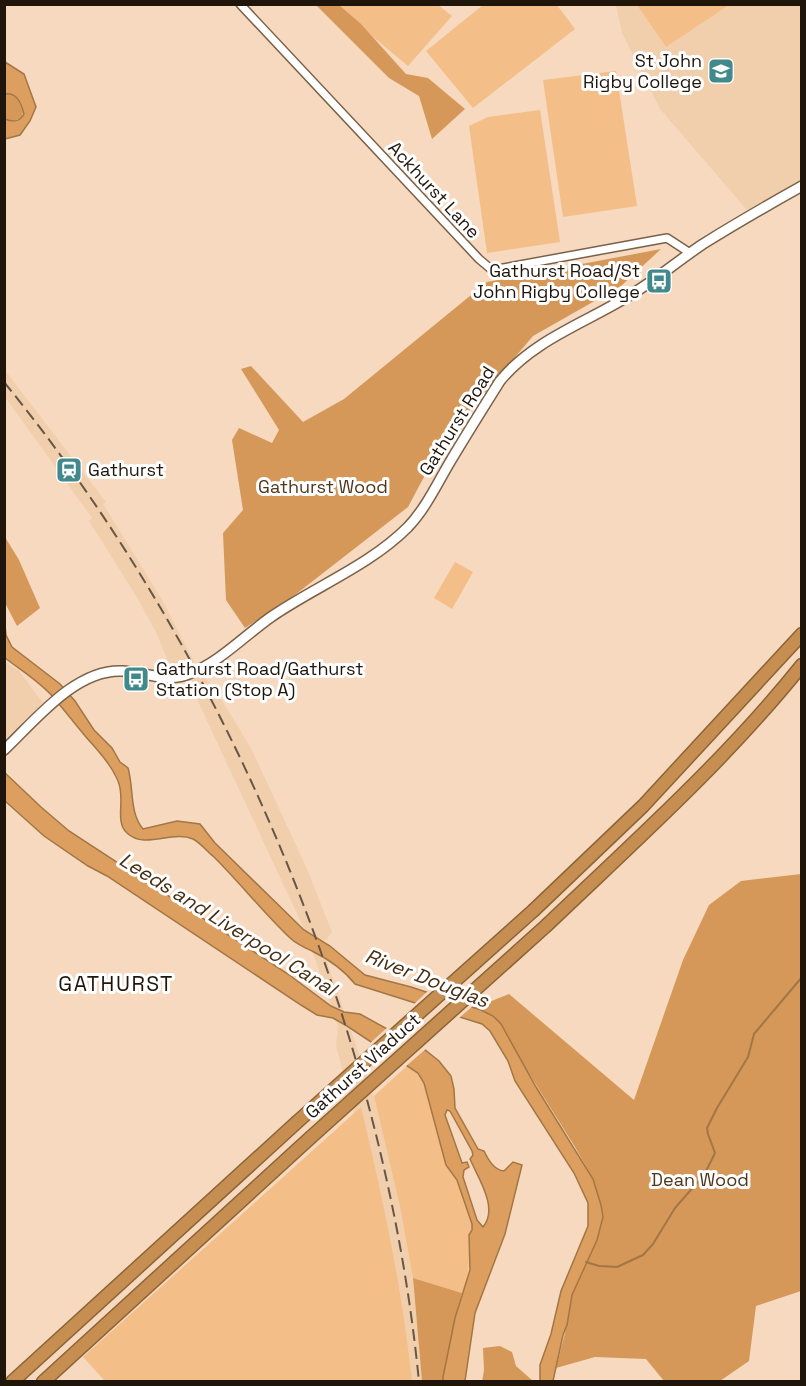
<svg xmlns="http://www.w3.org/2000/svg" width="806" height="1386" viewBox="0 0 806 1386" font-family="'Space Grotesk',sans-serif">
<style>
.built{fill:#f1cfad}
.green{fill:#f4be89}
.forest{fill:#d59859}
.water{fill:#dc9f5f;stroke:#a37646;stroke-width:1.5;fill-rule:evenodd}
.pier{fill:#f6d9be}
.lines{fill:none;stroke-linecap:round;stroke-linejoin:round}
.stream{stroke:#a37646;stroke-width:2}
.minor-casing{stroke:#7a6148;stroke-width:10}
.secondary-casing{stroke:#7a6148;stroke-width:12}
.motorway-casing{stroke:#8c6438;stroke-width:15}
.minor{stroke:#fff;stroke-width:7}
.secondary{stroke:#fff;stroke-width:9}
.motorway{stroke:#c78e51;stroke-width:12}
.rail{stroke:#665647;stroke-width:2;stroke-dasharray:12 6;stroke-linecap:butt}
.motorway-bridge-casing{stroke:#8c6438;stroke-width:15;stroke-linecap:butt}
.motorway-bridge{stroke:#c78e51;stroke-width:12}
.labels{text-anchor:middle;stroke-width:6;stroke-linejoin:round;paint-order:stroke}
.poi-label{font-size:18px;fill:#1f150b;stroke:#fff;text-anchor:end}
.street-label{font-size:18px;fill:#1f150b;stroke:#fff}
.park-label{font-size:18px;fill:#50361b;stroke:#fff}
.water-label{font-size:20px;font-style:italic;fill:#482f13;stroke:#fff}
.quarter-label{font-size:21px;letter-spacing:1.5px;fill:#1f150b;stroke:#fff}
</style>
<rect width="100%" height="100%" fill="#f6d9be"/>
<path class="built" d="M616,5H801V180L747,210L660,109L622,33Z
M4,369L106,502L103,504L161,598L200,673L213,686L251,748L307,869L332,932L326,940L319,939L374,1097L400,1207L413,1278L422,1381H398L371,1174L336,1046L338,1027L306,933L195,695L196,687L183,664L173,668L168,661L156,632L135,594L89,521L92,518L5,397Z
M7,663L19,671L43,703L5,740L4,664Z"/>
<path class="green" d="M335,5H438L452,16L408,66Z
M483,5H557L575,29L473,108L426,51Z
M637,5H729L666,47Z
M616,71L637,206L563,217L543,80Z
M540,110L560,242L487,253L469,126L488,117Z
M455,562L473,572L452,609L434,598Z
M408,1065L418,1073L424,1083L446,1165L457,1180L472,1224C472,1230 469,1233 469,1238C468,1262 472,1270 462,1293L413,1278L400,1207L374,1096Z
M361,1107C383,1198 402,1288 412,1381H105L83,1357Z"/>
<path class="forest" d="M316,5H339L361,24L406,74L428,78L465,109L432,139L419,96L389,78Z
M9,93L17,97L23,112L22,118L13,121L5,119V94Z
M661,249L621,286L533,336L442,443L408,507L291,598L245,628L226,600L223,533L243,510L232,440L239,428L272,443L279,430L241,369L251,366L303,422L344,399L487,282Z
M5,537L19,560L40,608L17,626L5,603Z
M801,874V1291L756,1306L749,1361L720,1381H664L646,1359L595,1357L556,1368L567,1325L572,1295L597,1240L603,1217L601,1205L593,1179L575,1147L493,1016L474,1008L509,994L634,1100L683,960L709,905L741,881Z
M413,1278L462,1293L455,1318L443,1381H422Z
M500,1346L512,1352L516,1366L533,1381L482,1382L484,1370L483,1348Z"/>
<path class="water" d="M5,62L24,74L36,107L30,121L20,135L5,139V119C12,122 20,122 24,114C21,103 17,92 5,94Z
M4,616L6,635L12,647L60,684L75,701L94,730L112,748L120,762L128,768C134,788 129,812 143,829L177,821L200,824L215,843L304,930L330,946L365,975L411,987L481,1010L493,1016L501,1024L536,1087L593,1179L601,1205L603,1217L597,1240L572,1295L567,1325L563,1335L553,1381H540V1365L551,1334L561,1291L588,1226V1203L574,1173L515,1081L508,1061L490,1031L482,1024L355,984C344,970 328,959 312,951C303,947 296,944 289,937C263,912 240,883 214,857C207,852 201,843 193,839C172,830 145,850 127,833C114,821 126,799 118,781C111,764 98,751 86,737C75,724 65,711 54,698C40,682 22,671 5,658Z
M4,772L41,807L69,831L288,974L331,1006L344,1012L360,1014L425,1050L439,1061L451,1076L454,1089L455,1108L478,1149L484,1151C487,1157 493,1170 504,1171L513,1162L522,1165L505,1234L475,1313L465,1381H443V1377L455,1318L470,1270L469,1235L472,1230V1224L457,1180L446,1165L424,1083L418,1073L347,1026L333,1018L317,1015L301,1005L107,876L88,866L44,836L5,801ZM447,1110L450,1111L472,1151L473,1155L470,1159C478,1178 499,1208 483,1227L477,1220L463,1177L464,1170L469,1167L467,1162L462,1163L445,1115Z"/>
<path class="pier" d="M429,990L474,1005L458,1019L413,1005Z
M389,1026L427,1048L405,1067L369,1044Z"/>
<g class="lines">
<path class="stream" d="M586,1262L599,1266L617,1267L643,1255L653,1244L675,1208L704,1175L715,1153L708,1134L707,1128L717,1108L748,1057L754,1034L802,977"/>
<defs>
<path id="minor" d="M240,4L479,259L492,270L667,238L690,253"/>
<path id="secondary" d="M4,750C35,721 75,669 122,671C142,672 169,683 189,674C220,662 244,636 271,617C316,586 369,566 408,527C426,508 437,484 450,462C466,435 483,408 500,381C534,339 588,322 632,294C657,279 679,260 703,244C735,224 768,205 802,186"/>
<path id="motorway" d="M534,910L643,806L802,634
M547,925C635,841 726,760 802,665
M12,1382L296,1123
M43,1382L310,1138"/>
</defs>
<use href="#minor" class="minor-casing"/>
<use href="#secondary" class="secondary-casing"/>
<use href="#motorway" class="motorway-casing"/>
<use href="#minor" class="minor"/>
<use href="#secondary" class="secondary"/>
<use href="#motorway" class="motorway"/>
<path class="rail" d="M4,382C227,655 385,1030 419,1382"/>
<defs>
<path id="motorway-bridge" d="M296,1123L534,910
M310,1138L547,925"/>
</defs>
<use href="#motorway-bridge" class="motorway-bridge-casing"/>
<use href="#motorway-bridge" class="motorway-bridge"/>
</g>
<defs>
<symbol id="university-square" viewBox="-11 -11 22 22"><rect x="-9" y="-9" width="18" height="18" rx="4" fill="#41898a" stroke="#fff"/><path d="M0-5L7-2L0 1L-7-2ZM-4 1L0 2.5L4 1V4Q0 6-4 4Z" fill="#fff"/></symbol>
<symbol id="bus-square" viewBox="-11 -11 22 22"><rect x="-9" y="-9" width="18" height="18" rx="4" fill="#41898a" stroke="#fff"/><path d="M-5-6H5V4H4V6H2V4H-2V6H-4V4H-5ZM-3.5-4V0h7V-4ZM-3.5 1.2v1.5H-2V1.2ZM2 1.2v1.5H3.5V1.2Z" fill="#fff"/></symbol>
<symbol id="station-square" viewBox="-11 -11 22 22"><rect x="-9" y="-9" width="18" height="18" rx="4" fill="#41898a" stroke="#fff"/><path d="M-3-6H3Q5-6 5-4V2Q5 4 3 4L4.5 6H3L1.5 4h-3L-3 6H-4.5L-3 4Q-5 4-5 2V-4Q-5-6-3-6ZM-3.5-4v3h7v-3ZM-3.5 1v1.5H-2V1ZM2 1v1.5H3.5V1Z" fill="#fff"/></symbol>
</defs>
<g fill-rule="evenodd">
<use href="#university-square" x="706" y="56" width="30" height="30"/>
<use href="#bus-square" x="644" y="266" width="30" height="30"/>
<use href="#station-square" x="54" y="455" width="30" height="30"/>
<use href="#bus-square" x="121" y="664" width="30" height="30"/>
</g>
<g class="labels">
<g class="poi-label">
<text x="702" y="67">St John<tspan x="702" dy="21">Rigby College</tspan></text>
<text x="640" y="277">Gathurst Road/St<tspan x="640" dy="21">John Rigby College</tspan></text>
<text x="88" y="476" text-anchor="start">Gathurst</text>
<text x="156" y="675" text-anchor="start">Gathurst Road/Gathurst<tspan x="156" dy="21">Station (Stop A)</tspan></text>
</g>
<g class="street-label">
<text transform="translate(434 190) rotate(47)" y="6">Ackhurst Lane</text>
<text transform="translate(457 421) rotate(-58)" y="6">Gathurst Road</text>
<text transform="translate(363 1066) rotate(-42)" y="6">Gathurst Viaduct</text>
</g>
<g class="park-label">
<text x="323" y="493">Gathurst Wood</text>
<text x="700" y="1186">Dean Wood</text>
</g>
<g class="water-label">
<text transform="translate(228 924) rotate(32)" y="7">Leeds and Liverpool Canal</text>
<text transform="translate(427 978) rotate(21)" y="7">River Douglas</text>
</g>
<g class="quarter-label">
<text x="116" y="991">GATHURST</text>
</g>
</g>
<rect width="806" height="1386" fill="none" stroke="#1f150b" stroke-width="12"/>
</svg>
